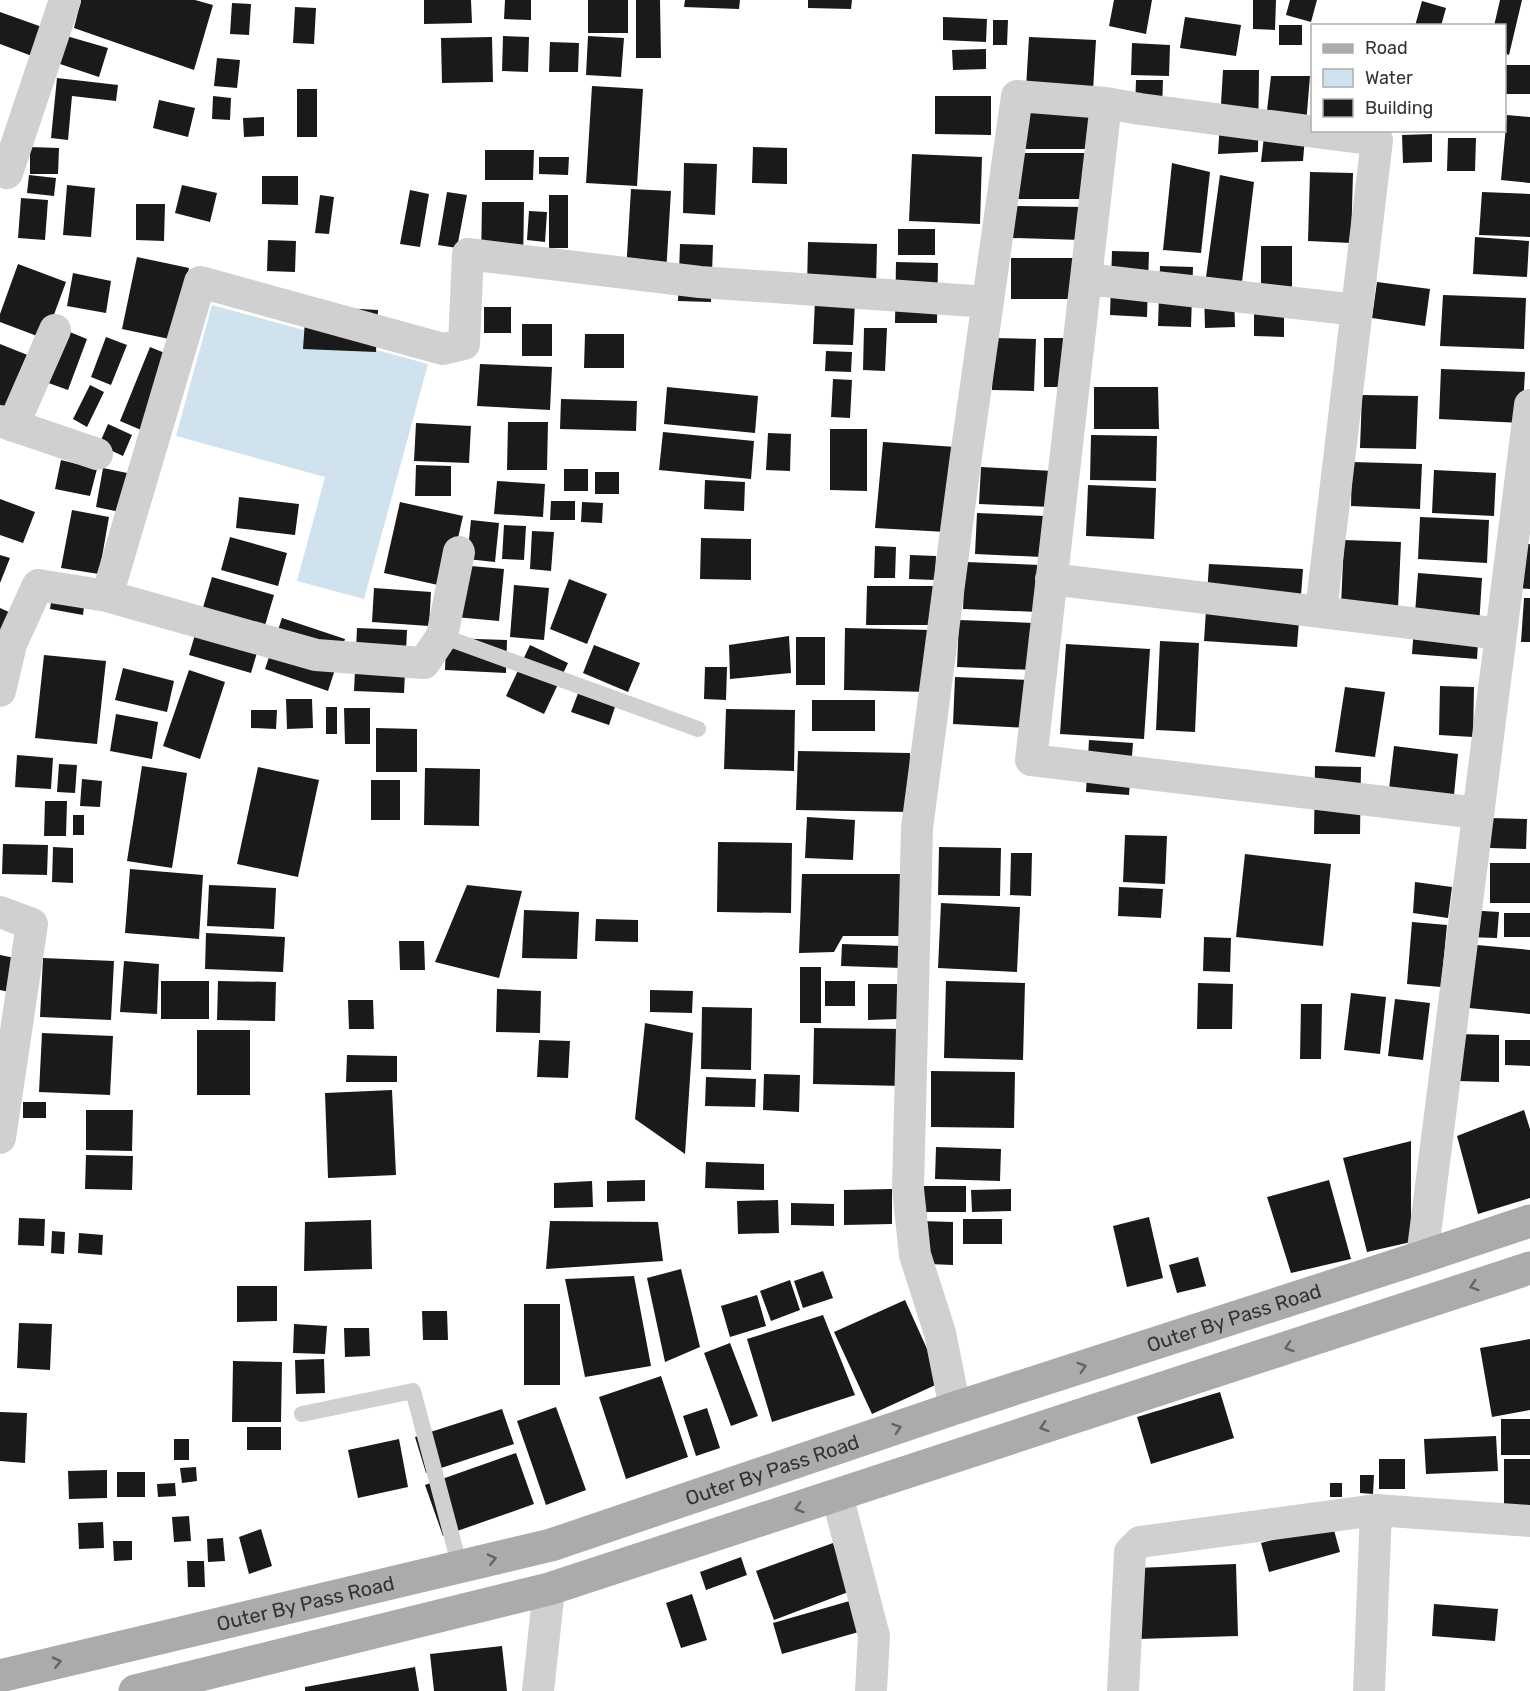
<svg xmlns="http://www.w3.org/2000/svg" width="1530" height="1691" viewBox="0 0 1530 1691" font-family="Rubik,sans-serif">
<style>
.water{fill:#cfe2ee}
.building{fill:#1a1a1a}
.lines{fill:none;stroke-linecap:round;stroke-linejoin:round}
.service{stroke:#d0d0d0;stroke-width:16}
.minor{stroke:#d0d0d0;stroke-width:32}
.primary{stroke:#ababab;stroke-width:33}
.oneway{stroke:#636363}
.labels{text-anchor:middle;stroke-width:6;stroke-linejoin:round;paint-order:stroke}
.street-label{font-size:20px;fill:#333;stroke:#fff}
</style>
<rect width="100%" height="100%" fill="#fff"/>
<path class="water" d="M212,305L428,364L364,599L297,581L325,477L176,436Z"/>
<path class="building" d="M81,0H195L213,5L194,70L74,28Z
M424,0H471L472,23L424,24Z
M505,0H531V20L504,19Z
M588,0H628V33H588Z
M636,0H660L661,58H636Z
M685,0H740L739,9L684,7Z
M808,0H852L851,9L808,8Z
M1114,0H1152L1146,34L1109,26Z
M1253,0H1276L1275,30L1253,29Z
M1290,0H1317L1311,22L1286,15Z
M1500,0H1522L1509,55L1504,53V26H1494Z
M1422,1L1446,8L1441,26H1415Z
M232,3L251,4L249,35L230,34Z
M295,7L316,8L314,44L293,43Z
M0,12L42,27L32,56L0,44Z
M943,17L987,19L986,42L943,40Z
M1185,17L1241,25L1236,56L1180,48Z
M993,20H1008L1007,45H993Z
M1279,25H1302V45H1279Z
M63,35L108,48L99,77L54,62Z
M503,36L529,37L528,72L502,71Z
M588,36L624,38L621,77L586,75Z
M492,37L493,82L442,83L441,38Z
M1029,37L1096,40L1093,91L1026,88Z
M550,42L579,43L578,72H549Z
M1132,43L1170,45L1169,76L1131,75Z
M986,49V69L953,70L952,50Z
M217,58L240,60L237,88L214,86Z
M1504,65H1530V94H1504Z
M1223,70H1259L1258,152L1218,154Z
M1271,76H1310L1303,161L1261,162Z
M57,78L118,85L116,101L72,96L68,140L51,138Z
M1136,80H1163L1162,108H1135Z
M592,86L643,89L637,186L586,183Z
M297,89H317V137H297Z
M213,96L231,98L230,120L212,119Z
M935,96H991V135L935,134Z
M159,100L195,108L188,137L153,128Z
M1023,104H1091V149H1023Z
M1507,115L1530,117V183L1501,180Z
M264,117V136L244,137L243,118Z
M1432,134V162L1403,163L1402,135Z
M1448,138H1476L1475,171H1447Z
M30,147L59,148L58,174H30Z
M753,147L787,148V184L752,183Z
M485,150H534L533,180H485Z
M1018,153H1086V199H1018Z
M912,154L982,157L980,224L909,221Z
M539,157H569L568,175L539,174Z
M684,163L717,164L715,215L683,213Z
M1172,163L1210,172L1201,253L1163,250Z
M1310,172L1353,173L1351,243L1308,241Z
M29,175L56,178L54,196L27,193Z
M1220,175L1254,182L1242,282L1206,277Z
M262,176H298V205L262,204Z
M67,185L95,188L91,237L63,235Z
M182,185L217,193L210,222L175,213Z
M631,189L671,191L666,274L626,272Z
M410,190L429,194L420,247L400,244Z
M447,192L467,195L457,248L438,245Z
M1482,192L1530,194V237L1479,235Z
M320,195L334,197L329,234L315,233Z
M549,195H568V248H549Z
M21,198L48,200L45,240L18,238Z
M482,202H524L523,266L481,265Z
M136,204H165L164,241L136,240Z
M1012,206L1082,207V240L1012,238Z
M529,211L547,212L545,242L527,240Z
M898,229H935V255H898Z
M1475,237L1529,241L1527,277L1473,274Z
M268,240L296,241L295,272L267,271Z
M808,242L877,244L876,290L807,288Z
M680,244L713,245L711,302L678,301Z
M1261,246H1292V287H1261Z
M1112,251L1149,252L1147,317L1110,315Z
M137,257L189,268L174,340L122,329Z
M1011,258H1074V299H1011Z
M896,262L938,263L937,323H895Z
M18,264L66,282L45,339L0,322V314Z
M1160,266L1193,267L1191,327L1158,326Z
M73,273L111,281L106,313L67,306Z
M1377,282L1430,289L1425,326L1372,318Z
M1204,290H1234L1235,327L1205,328Z
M1443,295L1526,298L1524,349L1440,346Z
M815,300L855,302L853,345L813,344Z
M1254,300H1284V337L1254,336Z
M306,306L378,310L376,352L303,349Z
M484,307H511V333H484Z
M522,324H552V356H522Z
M60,328L87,339L68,390L40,380Z
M864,328H887L885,371L863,370Z
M585,334H624V368H584Z
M106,337L127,345L111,385L91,377Z
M993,338L1036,339L1034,391L992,390Z
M1044,338H1066V387H1044Z
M0,344L30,356L9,410L0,406Z
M150,347L172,356L141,430L120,421Z
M826,351L852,352L851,372L825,371Z
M480,364L552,367L550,410L477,406Z
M1441,369L1525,372L1522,423L1439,419Z
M833,379L852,380L850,418L831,417Z
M90,385L104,392L87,427L73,419Z
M667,387L758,396L755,433L664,424Z
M1094,387H1158L1159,429H1094Z
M1362,395L1418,396L1416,449L1360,448Z
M561,399L637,401L636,431L560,429Z
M508,422H548L547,470H507Z
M416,423L471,426L469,463L414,461Z
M108,424L132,435L123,456L99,445Z
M830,429H867V491L830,490Z
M663,432L754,441L751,479L659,470Z
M768,433L791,434L790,471L766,470Z
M1091,435L1157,436L1156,481L1090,480Z
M883,442L956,447L946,532L875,528Z
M61,460L97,469L90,496L55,489Z
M1352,462L1422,464L1420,509L1351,506Z
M416,465L451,466V496H415Z
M981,467L1053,471L1051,507L979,504Z
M103,468L132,474L125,513L96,507Z
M564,469H588V491H564Z
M1434,470L1496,473L1494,516L1432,513Z
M595,472H619V494H595Z
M705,480L745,482L744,511L704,509Z
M497,481L545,484L543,517L494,514Z
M1088,485L1156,488L1154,539L1086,536Z
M239,497L299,504L295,535L236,528Z
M0,499L35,512L23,543L0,535Z
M551,501H575V520H550Z
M400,502L463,516L447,587L384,573Z
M582,502L603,503L602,523L581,522Z
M72,510L109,517L99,574L61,568Z
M977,513L1044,516L1042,557L975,554Z
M1420,517L1489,520L1487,563L1418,559Z
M471,520L499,523L495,562L467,559Z
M504,525L526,526L524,560L502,559Z
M532,531L554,532L551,571L530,569Z
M230,537L287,553L278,586L221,570Z
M701,538L751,539V580L700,579Z
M1344,540L1401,542L1398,608L1341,605Z
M1519,544H1530V589L1517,588Z
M875,546L896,547L895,578H874Z
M0,555L10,558L0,583Z
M910,555L936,556L935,580L909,579Z
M965,562L1040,565L1038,612L963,609Z
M1209,564L1303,569L1297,647L1204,641Z
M460,565L504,569L499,621L455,617Z
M1418,573L1482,578L1477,659L1412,654Z
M55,577L87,582L83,615L50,609Z
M212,577L274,595L251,673L189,655Z
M569,579L607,594L587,644L550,629Z
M514,585L549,588L544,640L510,637Z
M867,586H934L933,625H866Z
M374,588L431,592L429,626L372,622Z
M1524,598H1530V642H1521Z
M0,608L18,616L0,661Z
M282,618L345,639L328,691L265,669Z
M959,620L1034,623L1033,670L957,667Z
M357,628L407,630L404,693L354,691Z
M845,628L931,630L930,692L844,690Z
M789,636L791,673L730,679L729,645Z
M796,637H825V685H796Z
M446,638L507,640L506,673L445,670Z
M1160,641L1199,643L1195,732L1156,730Z
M1066,644L1150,649L1144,739L1060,734Z
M530,645L568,663L544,714L506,696Z
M594,645L640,663L628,692L583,673Z
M44,655L106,661L97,744L35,738Z
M705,667H727L726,700L704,699Z
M123,668L174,681L167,712L115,700Z
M189,670L225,682L200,759L163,746Z
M955,677L1031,680L1028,728L953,724Z
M1440,686L1474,687L1473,737L1439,735Z
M1345,687L1385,692L1375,757L1335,752Z
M580,688L617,701L609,725L571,712Z
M286,699H312L313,728L287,729Z
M812,700H875V731H812Z
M326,707H337V734H326Z
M344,708H370V744H345Z
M726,709L795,710L794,771L724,769Z
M251,710H277L276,729L251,728Z
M116,714L158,722L152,759L110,751Z
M376,728L417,729V772H376Z
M1089,740L1133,743L1129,795L1086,792Z
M1394,746L1458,754L1454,795L1389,789Z
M798,751L910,753L909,812L796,810Z
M17,755L53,758L51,789L15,787Z
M59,764L77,765L75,793L57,792Z
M142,766L187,773L172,868L127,861Z
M1315,766L1361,767L1360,834H1314Z
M258,767L319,780L298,877L237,864Z
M425,768L480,769L479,826L424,825Z
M82,779L102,781L100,807L80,806Z
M371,780H400V820H371Z
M45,801H67L66,836H44Z
M73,815H84V835H73Z
M807,817L855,820L853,860L805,858Z
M1491,818L1527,819L1526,849L1490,848Z
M1125,835L1167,836L1165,884L1123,882Z
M718,842L792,843L791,913L717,912Z
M3,844L48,845L47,875L2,874Z
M53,847L73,848V883L52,882Z
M939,847L1001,848L1000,896L938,895Z
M1011,853H1032L1031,896L1010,895Z
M1245,854L1331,864L1323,946L1236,937Z
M1490,863H1530V903H1490Z
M130,869L203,875L199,939L125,933Z
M802,874H904L905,936H843L834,952L799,953Z
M1415,882L1452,887L1448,918L1413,913Z
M209,885L276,888L274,929L207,926Z
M467,885L522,891L499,978L435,962Z
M1119,887L1163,889L1161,918L1118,916Z
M941,903L1020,907L1017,972L938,968Z
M524,910L579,912L577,959L522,958Z
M1467,910L1499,912L1497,938L1466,937Z
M1504,913H1530V937H1504Z
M596,919L638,920V942L595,941Z
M1412,922L1447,925L1441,987L1407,984Z
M206,933L285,937L283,972L205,969Z
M1204,937L1231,938L1230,972L1203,971Z
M399,941H424L425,970H400Z
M842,944L902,946V968L841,966Z
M1477,945L1530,950V1014L1469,1008Z
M0,955L30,961L23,995L0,990Z
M43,958L114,961L111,1020L40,1017Z
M124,961L159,964L157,1014L120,1012Z
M800,967H821V1023H800Z
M161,981H209V1019H161Z
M218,981L276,982L275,1021L217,1020Z
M825,981H855V1006H825Z
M946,981L1025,983L1023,1060L944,1058Z
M1198,983L1233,984L1232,1029H1197Z
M868,984H897V1019L868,1020Z
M497,989L541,991L540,1033L496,1032Z
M650,990L693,991L692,1013L650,1012Z
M1351,993L1386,997L1380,1054L1344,1050Z
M1395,999L1430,1003L1423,1060L1388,1056Z
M348,1000H373L374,1029H349Z
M1301,1004H1322L1321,1059H1300Z
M702,1007L752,1008L751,1070L701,1069Z
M645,1023L693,1033L685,1154L635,1119Z
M814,1028L905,1029L904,1086L813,1084Z
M197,1030H250V1095H197Z
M42,1033L113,1036L110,1095L39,1092Z
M1457,1034L1499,1035V1082L1456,1081Z
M539,1040L570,1041L568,1078L537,1077Z
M1505,1040H1530V1066L1505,1065Z
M347,1055L397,1056V1082H346Z
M931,1071L1015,1072L1014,1128L931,1127Z
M764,1074L800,1075L799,1112L763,1110Z
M706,1077L756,1079L755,1107L705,1106Z
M392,1090L396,1175L328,1178L325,1093Z
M23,1102H46V1118H23Z
M86,1110H133L132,1151L86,1150Z
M1524,1110L1530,1129V1198L1478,1214L1457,1136Z
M1411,1141V1242L1367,1252L1343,1158Z
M936,1147L1001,1149L1000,1181L935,1179Z
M86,1155L133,1156L132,1190L85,1189Z
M706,1162L764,1164V1190L705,1188Z
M645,1180V1201L607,1202V1181Z
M1329,1180L1351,1259L1291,1273L1267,1197Z
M592,1181L593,1207L554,1208V1183Z
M923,1186H966V1212H923Z
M892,1189V1224L844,1225V1190Z
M1011,1189V1211L972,1212L971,1190Z
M778,1200L779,1233L738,1234L737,1201Z
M791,1203L834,1204V1226L791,1225Z
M1149,1217L1163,1278L1127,1287L1113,1226Z
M19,1218L45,1219L44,1246L18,1245Z
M963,1219H1002V1244H963Z
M371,1220L372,1269L304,1271L305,1222Z
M550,1221L658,1222L663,1261L546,1269Z
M921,1221L953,1222V1265L929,1264Z
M52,1231L65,1232L64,1254L51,1253Z
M79,1233L103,1235L102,1255L78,1253Z
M1198,1257L1206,1286L1177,1293L1169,1265Z
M681,1269L700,1347L665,1362L647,1278Z
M823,1271L833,1298L803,1308L794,1281Z
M634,1276L651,1366L585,1377L565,1279Z
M790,1280L800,1310L771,1321L760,1291Z
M237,1286H277V1321L237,1322Z
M757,1295L766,1326L730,1337L721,1306Z
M905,1300L942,1382L872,1414L834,1332Z
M524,1304H560V1385H524Z
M422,1311H447L448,1340H423Z
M823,1315L855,1395L772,1422L747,1339Z
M19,1323L52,1324L50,1370L17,1368Z
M294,1324L327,1326L325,1354L293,1353Z
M344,1328H369L370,1356L345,1357Z
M1530,1339V1410L1492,1417L1480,1348Z
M730,1343L758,1416L731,1426L704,1353Z
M324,1359L325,1393L296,1394L295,1360Z
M233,1361L282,1362L281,1422H232Z
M661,1376L688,1457L626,1479L599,1397Z
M1220,1392L1234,1438L1151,1464L1137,1417Z
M556,1407L586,1490L546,1505L517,1421Z
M707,1408L720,1448L696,1456L683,1416Z
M502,1409L514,1444L426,1473L415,1437Z
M0,1412L27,1413L25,1463L0,1461Z
M1501,1419H1530V1455H1501Z
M247,1427H281V1450H247Z
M1496,1436L1498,1471L1426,1474L1424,1439Z
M174,1439H189V1460H174Z
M399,1439L408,1487L358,1498L348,1450Z
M516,1453L534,1504L443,1536L425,1485Z
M1379,1459H1405V1489H1379Z
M1504,1459H1530V1507H1504Z
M196,1467L197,1481L182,1483L180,1468Z
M107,1470V1498L69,1499L68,1471Z
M117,1472H145V1497H117Z
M1360,1475H1374L1373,1494L1360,1493Z
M175,1483L176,1496L158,1497L157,1484Z
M1330,1483H1342V1497H1330Z
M189,1516L191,1541L174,1542L172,1517Z
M103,1522L104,1548L79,1549L78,1523Z
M1332,1523L1340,1552L1269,1572L1261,1543Z
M261,1529L272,1566L249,1574L239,1537Z
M223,1538L225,1561L208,1562L207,1539Z
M113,1541H132V1560L114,1561Z
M833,1543L851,1591L774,1620L756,1571Z
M741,1557L747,1575L706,1590L700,1572Z
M187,1561H204L205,1587H188Z
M1236,1564L1238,1636L1138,1639L1136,1568Z
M692,1594L707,1640L681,1648L666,1603Z
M853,1600L862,1631L782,1654L773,1623Z
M1434,1604L1498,1609L1495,1641L1432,1636Z
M502,1646L507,1691H434L430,1654Z
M415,1667L419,1691H305V1687Z"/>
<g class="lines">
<path class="service" d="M442,636L698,729
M302,1414L413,1391L460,1567"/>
<path class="minor" d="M1106,103L1031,760L1478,813
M0,171L7,173L65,0
M1086,279L1357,310
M0,421L97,454
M13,426L55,330
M1051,579L1501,634
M107,596L316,655L424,663L442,636L459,552
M0,691L11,644L38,585L107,596L200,282L443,349L464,344L468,254L700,282L988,302
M0,912L32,924L0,1138
M1422,1257L1530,405
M955,1408L940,1333L915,1255L908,1189L917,828L965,463L1017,96L1106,103L1140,109L1377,140L1321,611
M837,1495L874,1636L871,1691
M538,1691L549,1589
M1123,1691L1130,1552L1140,1542L1376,1510L1530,1521
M1369,1691L1376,1510"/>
<g class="primary">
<path id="s1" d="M0,1676L551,1545L955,1408L1422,1257L1530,1221"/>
<path d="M135,1691L549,1589L1530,1268"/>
</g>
</g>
<defs><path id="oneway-chevron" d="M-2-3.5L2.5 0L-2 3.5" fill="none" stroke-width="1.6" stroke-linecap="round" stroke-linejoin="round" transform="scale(1.5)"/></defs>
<g class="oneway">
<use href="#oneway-chevron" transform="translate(1474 1286) rotate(162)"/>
<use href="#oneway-chevron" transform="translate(1289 1347) rotate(162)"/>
<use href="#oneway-chevron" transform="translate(1082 1367) rotate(-18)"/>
<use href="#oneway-chevron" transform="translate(1044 1427) rotate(162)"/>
<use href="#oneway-chevron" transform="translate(897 1428) rotate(-19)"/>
<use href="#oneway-chevron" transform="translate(799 1508) rotate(162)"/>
<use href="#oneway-chevron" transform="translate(492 1559) rotate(-13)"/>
<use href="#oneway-chevron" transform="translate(57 1662) rotate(-13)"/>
</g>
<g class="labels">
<g class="street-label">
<text dy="7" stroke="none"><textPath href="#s1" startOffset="1286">Outer By Pass Road</textPath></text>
<text dy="7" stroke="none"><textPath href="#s1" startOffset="800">Outer By Pass Road</textPath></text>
<text dy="7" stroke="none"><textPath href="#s1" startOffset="314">Outer By Pass Road</textPath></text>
</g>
</g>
<rect x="1311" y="24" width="195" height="108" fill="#ffffff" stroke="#adadad" stroke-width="1.5"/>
<rect x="1323" y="44" width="30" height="9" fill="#ababab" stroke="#adadad" stroke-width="1.5"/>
<text x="1365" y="54" font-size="18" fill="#333333">Road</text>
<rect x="1323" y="69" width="30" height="18" fill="#cfe2ee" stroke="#adadad" stroke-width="1.5"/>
<text x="1365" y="84" font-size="18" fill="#333333">Water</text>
<rect x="1323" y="99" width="30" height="18" fill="#1a1a1a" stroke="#adadad" stroke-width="1.5"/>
<text x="1365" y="114" font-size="18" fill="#333333">Building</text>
</svg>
